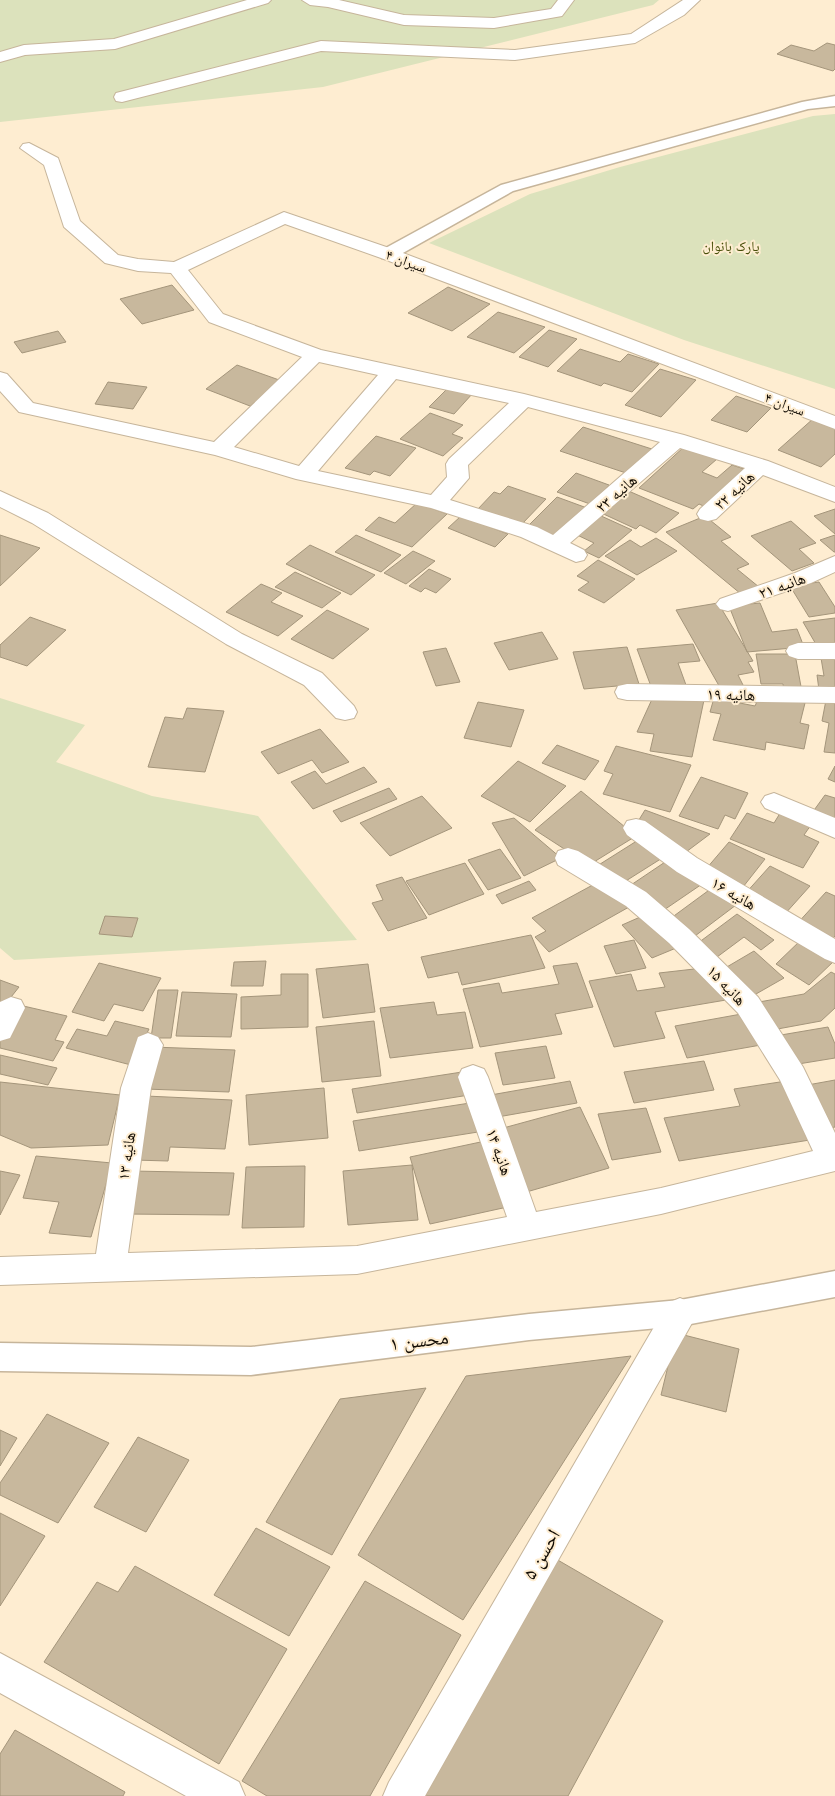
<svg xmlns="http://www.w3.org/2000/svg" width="835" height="1796" viewBox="0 0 835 1796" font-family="Quicksand,'Noto Naskh Arabic',sans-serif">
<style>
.green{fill:#dce2bc}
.building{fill:#c8b89d;stroke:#a4957b}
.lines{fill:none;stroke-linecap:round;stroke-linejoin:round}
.lane-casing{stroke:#c6b59b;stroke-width:3}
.street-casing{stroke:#c6b59b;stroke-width:2}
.lane{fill:#fff;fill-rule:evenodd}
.street{fill:#fff;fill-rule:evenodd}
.labels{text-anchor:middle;stroke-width:4;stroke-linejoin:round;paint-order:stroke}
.far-park-label{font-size:14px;fill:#474d07;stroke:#feedd1}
.far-street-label{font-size:14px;fill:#120c04;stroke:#feedd1}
.street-label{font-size:16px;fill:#120c04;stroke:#feedd1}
.near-street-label{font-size:19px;fill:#120c04;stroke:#feedd1}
</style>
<rect width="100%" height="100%" fill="#feedd1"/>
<path class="green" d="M0,0H659L653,5L323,87L0,122Z
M835,114V389L684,340L429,243L530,194L620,167L813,116Z
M0,698L85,725L56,762L152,796L258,816L357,940L14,960L0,948Z"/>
<path class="building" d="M827,43L835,45V69L833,71L777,54L791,45L814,51Z
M172,285L194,310L142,324L120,299Z
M448,287L490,304L452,331L408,313Z
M498,312L545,327L514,353L467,337Z
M549,330L577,339L548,367L519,357Z
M58,331L66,342L22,353L14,342Z
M580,349L620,362L628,354L659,364L632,392L604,383L601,386L557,371Z
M237,365L282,381L250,406L206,389Z
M660,369L696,380L661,417L625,405Z
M108,382L147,387L133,409L95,404Z
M449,387L473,393L454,414L429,407Z
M736,396L771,408L747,432L711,420Z
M430,413L463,425L452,434L463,438L443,456L400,439Z
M814,418L835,426V454L821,467L778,450Z
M583,427L655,450L632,475L560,451Z
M376,436L416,448L390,476L374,471L370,475L345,468Z
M685,446L717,459L702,472L717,478L732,465L750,471L710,509L699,504L693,509L639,488Z
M576,473L609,485L590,504L557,492Z
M508,486L546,499L521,525L477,510L494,492L500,494Z
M624,489L679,513L656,533L640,525L636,529L597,511Z
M557,497L587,508L559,537L528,526Z
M417,503L447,514L412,547L365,530L379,517L395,523Z
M835,509V534L814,516Z
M599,515L632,530L599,558L584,551L594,543L575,534Z
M461,516L508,534L495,547L448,528Z
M705,516L731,537L721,541L749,564L737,569L759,587L741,594L666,532Z
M791,521L816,543L799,549L814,563L792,571L751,536Z
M0,535L40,548L0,586Z
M356,535L401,555L381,572L335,552Z
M835,535V552H834L820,540Z
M656,538L677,551L637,575L605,556L630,540L641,547Z
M310,545L375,575L351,595L286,564Z
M413,551L435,561L406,584L384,573Z
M598,560L635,579L604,603L578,590L589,582L577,576Z
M429,569L451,579L436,593L425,588L421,592L409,586Z
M295,572L341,593L322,608L275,587Z
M819,582L835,607V613L809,617L790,586Z
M261,584L282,593L271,602L303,616L278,636L226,612Z
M718,603L753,661L748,662L754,672L738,675L744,687L722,691L676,610Z
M760,603L772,632L797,629L804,647L747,652L729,606Z
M327,610L369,629L333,659L291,639Z
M30,617L66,630L27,666L0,657V645Z
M835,618V644L817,646L803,622Z
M542,632L558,659L509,670L494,643Z
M693,644L700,661L678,663L686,685L652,689L637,649Z
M627,647L639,684L584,689L573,652Z
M446,648L460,682L436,686L423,652Z
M820,652L835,653V690H819L817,675L824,676Z
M756,654H795L802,692H784L783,684H761Z
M653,697L704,700L692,757L650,751L654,734L637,732Z
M759,697L805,703L800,723L809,725L804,749L766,742L765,750L713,740L721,714L710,712L714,698L755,706Z
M826,700L835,701V753L824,752L829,723L822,721Z
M478,702L524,710L511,747L464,738Z
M187,708L224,711L205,772L148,767L165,717L183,719Z
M320,729L349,762L322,773L312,760L278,774L261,752Z
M557,745L599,761L585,780L542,763Z
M616,746L691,765L670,812L603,794L613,774L604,771Z
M518,761L566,786L530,822L481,796Z
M835,766V782L828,779Z
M364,767L377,782L313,809L291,782L315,771L326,784Z
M701,777L748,793L735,819L725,815L718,829L679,816Z
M389,788L397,799L341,822L333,811Z
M581,791L636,836L589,865L535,830Z
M825,795L835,798V824L812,813Z
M422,796L452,828L390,856L360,823Z
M645,810L710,834L678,858L637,823Z
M782,810L813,822L804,835L819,842L803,868L730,839L747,813L774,823Z
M514,818L561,858L524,876L492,823Z
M643,837L667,855L621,884L597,866Z
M729,842L765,859L743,887L706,869Z
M500,849L521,878L488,890L468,860Z
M671,858L705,882L661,912L628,887Z
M465,863L484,894L429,915L406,881Z
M770,866L810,886L784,915L744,895Z
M402,877L427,918L388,931L372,903L383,900L376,885Z
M529,881L536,890L502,904L496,895Z
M600,881L629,907L549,952L535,937L546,931L532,918Z
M716,885L740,902L691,939L667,921Z
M826,892L835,896V936L828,944L795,926Z
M647,914L681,946L652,958L622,925Z
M737,914L774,940L761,950L744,937L713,960L694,946Z
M105,916L138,918L132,937L99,934Z
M531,935L545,968L462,985L458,972L428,978L421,957Z
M802,939L835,960L809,985L776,964Z
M634,940L646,968L616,974L604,946Z
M754,951L784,978L749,998L720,971Z
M266,961L263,986H231L234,962Z
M99,963L161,978L143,1011L114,1004L104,1021L72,1012Z
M577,963L593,1007L555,1014L562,1034L480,1047L463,989L499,983L502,993L559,984L553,966Z
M368,964L375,1012L323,1018L316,969Z
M703,968L726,1000L655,1012L665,1038L614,1047L589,981L631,974L637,991L665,987L659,973Z
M831,972L835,974V1008L821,1021L772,1030L759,1002L804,994Z
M281,974H308V1027L241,1029V997L281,995Z
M0,980L19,987L0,1011Z
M158,990H178L171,1038H151Z
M182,992L237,994L231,1037L176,1036Z
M434,1002L437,1015L465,1012L473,1048L390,1058L380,1008Z
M19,1005L67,1016L55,1040L64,1042L53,1061L0,1048V1038Z
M747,1013L761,1045L687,1058L675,1026Z
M115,1021L149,1029L131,1065L66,1048L77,1029L107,1036Z
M374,1021L381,1076L322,1082L316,1027Z
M828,1027L835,1044V1058L792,1065L775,1036Z
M546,1046L555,1078L503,1085L495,1053Z
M152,1047L235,1050L229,1092L145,1089Z
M0,1055L57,1068L48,1085L0,1074Z
M704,1061L714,1090L634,1103L624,1072Z
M462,1072L469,1095L357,1113L352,1089Z
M793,1080L816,1139L679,1161L664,1118L740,1106L734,1089Z
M835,1080V1127L823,1130L802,1086Z
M570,1081L577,1103L492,1118L485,1096Z
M0,1082L120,1095L108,1145L31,1148L0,1135Z
M324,1088L328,1138L249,1145L246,1095Z
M146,1096L232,1100L225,1149L170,1147L168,1161L134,1160Z
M470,1103L478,1132L359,1151L353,1121Z
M580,1107L609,1168L523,1193L496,1130Z
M646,1108L661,1152L612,1160L598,1114Z
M490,1140L512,1206L430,1224L410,1157Z
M36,1156L112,1163L91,1237L49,1233L59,1202L23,1198Z
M412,1165L418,1220L348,1225L343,1171Z
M305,1166L304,1227L242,1228L246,1167Z
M0,1171L20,1175L0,1215Z
M132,1171L234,1173L229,1215L125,1214Z
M676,1333L739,1349L726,1412L661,1395Z
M631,1356L463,1620L358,1555L466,1376Z
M426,1388L332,1555L266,1522L340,1399Z
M47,1414L109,1443L58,1523L0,1495V1483Z
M0,1430L17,1438L0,1466Z
M138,1437L189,1460L146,1532L94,1507Z
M0,1513L45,1536L0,1606Z
M256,1528L330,1567L289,1636L214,1595Z
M556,1559L663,1621L568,1796H415Z
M135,1566L287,1649L219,1764L44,1662L97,1582L118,1592Z
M365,1581L461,1635L370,1796H267L242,1781Z
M15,1730L125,1792L123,1796H0V1754Z"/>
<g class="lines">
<defs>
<path id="lane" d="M835,96V106L808,109L513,191L394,258H382L379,254L382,250L501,185L802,102Z
M835,1271V1297L680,1326L529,1340L251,1375L0,1371V1343L251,1347L529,1314L680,1300Z"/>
<path id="street" d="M247,0H271L268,3L115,49L25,55L0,62V52L24,45L114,39Z
M302,0H339L404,15L494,18L551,9L558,0H574L562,16L494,28L404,25L328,7L310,5Z
M683,0H700L684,15L635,43L515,60L321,51L122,102L116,101L114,97L116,93L321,41L515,50L631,34Z
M29,143L58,158L80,221L118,255L138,259L174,262L284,212L395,250L835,416V429L381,258L285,224L188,270L223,314L321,350L524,394L684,435L768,461L835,487V502L763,475L716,519L708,521L700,519L697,514L700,509L745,468L680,448L570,543L584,550L587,555L584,560L576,562L521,537L431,508L296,479L215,455L19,412L0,391V372L7,374L33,403L214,442L302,357L209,322L171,273L138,271L105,263L64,227L44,165L20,148L23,144ZM319,362L378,375L299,466L234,447ZM396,379L509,403L449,459L446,464L447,477L431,495L318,471ZM528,407L660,442L553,535L537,527L450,500L469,478L468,465Z
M0,491L48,513L242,634L322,673L354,706L357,712L354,718L345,720L336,718L304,685L226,644L32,523L0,507Z
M835,556V572L811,583L728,611L720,609L716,604L720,599L795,573Z
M798,643H835V659H798L789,656L786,651L789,646Z
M627,684L835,687V703L627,700L618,698L615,692L618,686Z
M774,793L835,818V838L765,808L761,802L765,796Z
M636,819L645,821L697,858L835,939V963L825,959L677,872L627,835L623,828L627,821Z
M568,848L578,851L646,892L689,929L758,997L803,1067L835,1133V1171L661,1214L357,1274L0,1285V1257L96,1254L121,1088L138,1037L148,1033L158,1037L163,1045L151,1088L128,1253L357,1246L507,1217L458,1077L462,1069L473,1065L484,1069L488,1077L536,1212L661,1188L813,1151L780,1080L738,1013L669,943L626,906L558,865L555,858L558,851Z
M11,997L21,1000L25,1008L10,1038L0,1041V1002Z
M680,1298L692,1303L697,1313L692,1323L425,1796H383L389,1782L668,1303Z
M0,1653L239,1782L245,1796H186L0,1693Z"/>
</defs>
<use href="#lane" class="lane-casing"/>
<use href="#street" class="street-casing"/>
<use href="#lane" class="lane"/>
<use href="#street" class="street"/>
</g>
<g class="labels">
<g class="far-park-label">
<text x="731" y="251">پارک بانوان</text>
</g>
<g class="far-street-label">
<text transform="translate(406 261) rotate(20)" y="5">سیران ۴</text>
<text transform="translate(785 404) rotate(21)" y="5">سیران ۴</text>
</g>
<g class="street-label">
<text transform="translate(734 490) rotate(-43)" y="6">هانیه ۲۲</text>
<text transform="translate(616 493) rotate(-41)" y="6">هانیه ۲۳</text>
<text transform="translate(782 585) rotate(-20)" y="6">هانیه ۲۱</text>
<text transform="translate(731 694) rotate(1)" y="6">هانیه ۱۹</text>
<text transform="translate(734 893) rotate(30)" y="6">هانیه ۱۶</text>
<text transform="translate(727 985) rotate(46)" y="6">هانیه ۱۵</text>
<text transform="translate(500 1152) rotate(70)" y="6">هانیه ۱۴</text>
<text transform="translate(126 1156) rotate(-82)" y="6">هانیه ۱۳</text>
</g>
<g class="near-street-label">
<text transform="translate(419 1340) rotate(-7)" y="7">محسن ۱</text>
<text transform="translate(541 1554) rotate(-60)" y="7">احسن ۵</text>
</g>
</g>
</svg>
